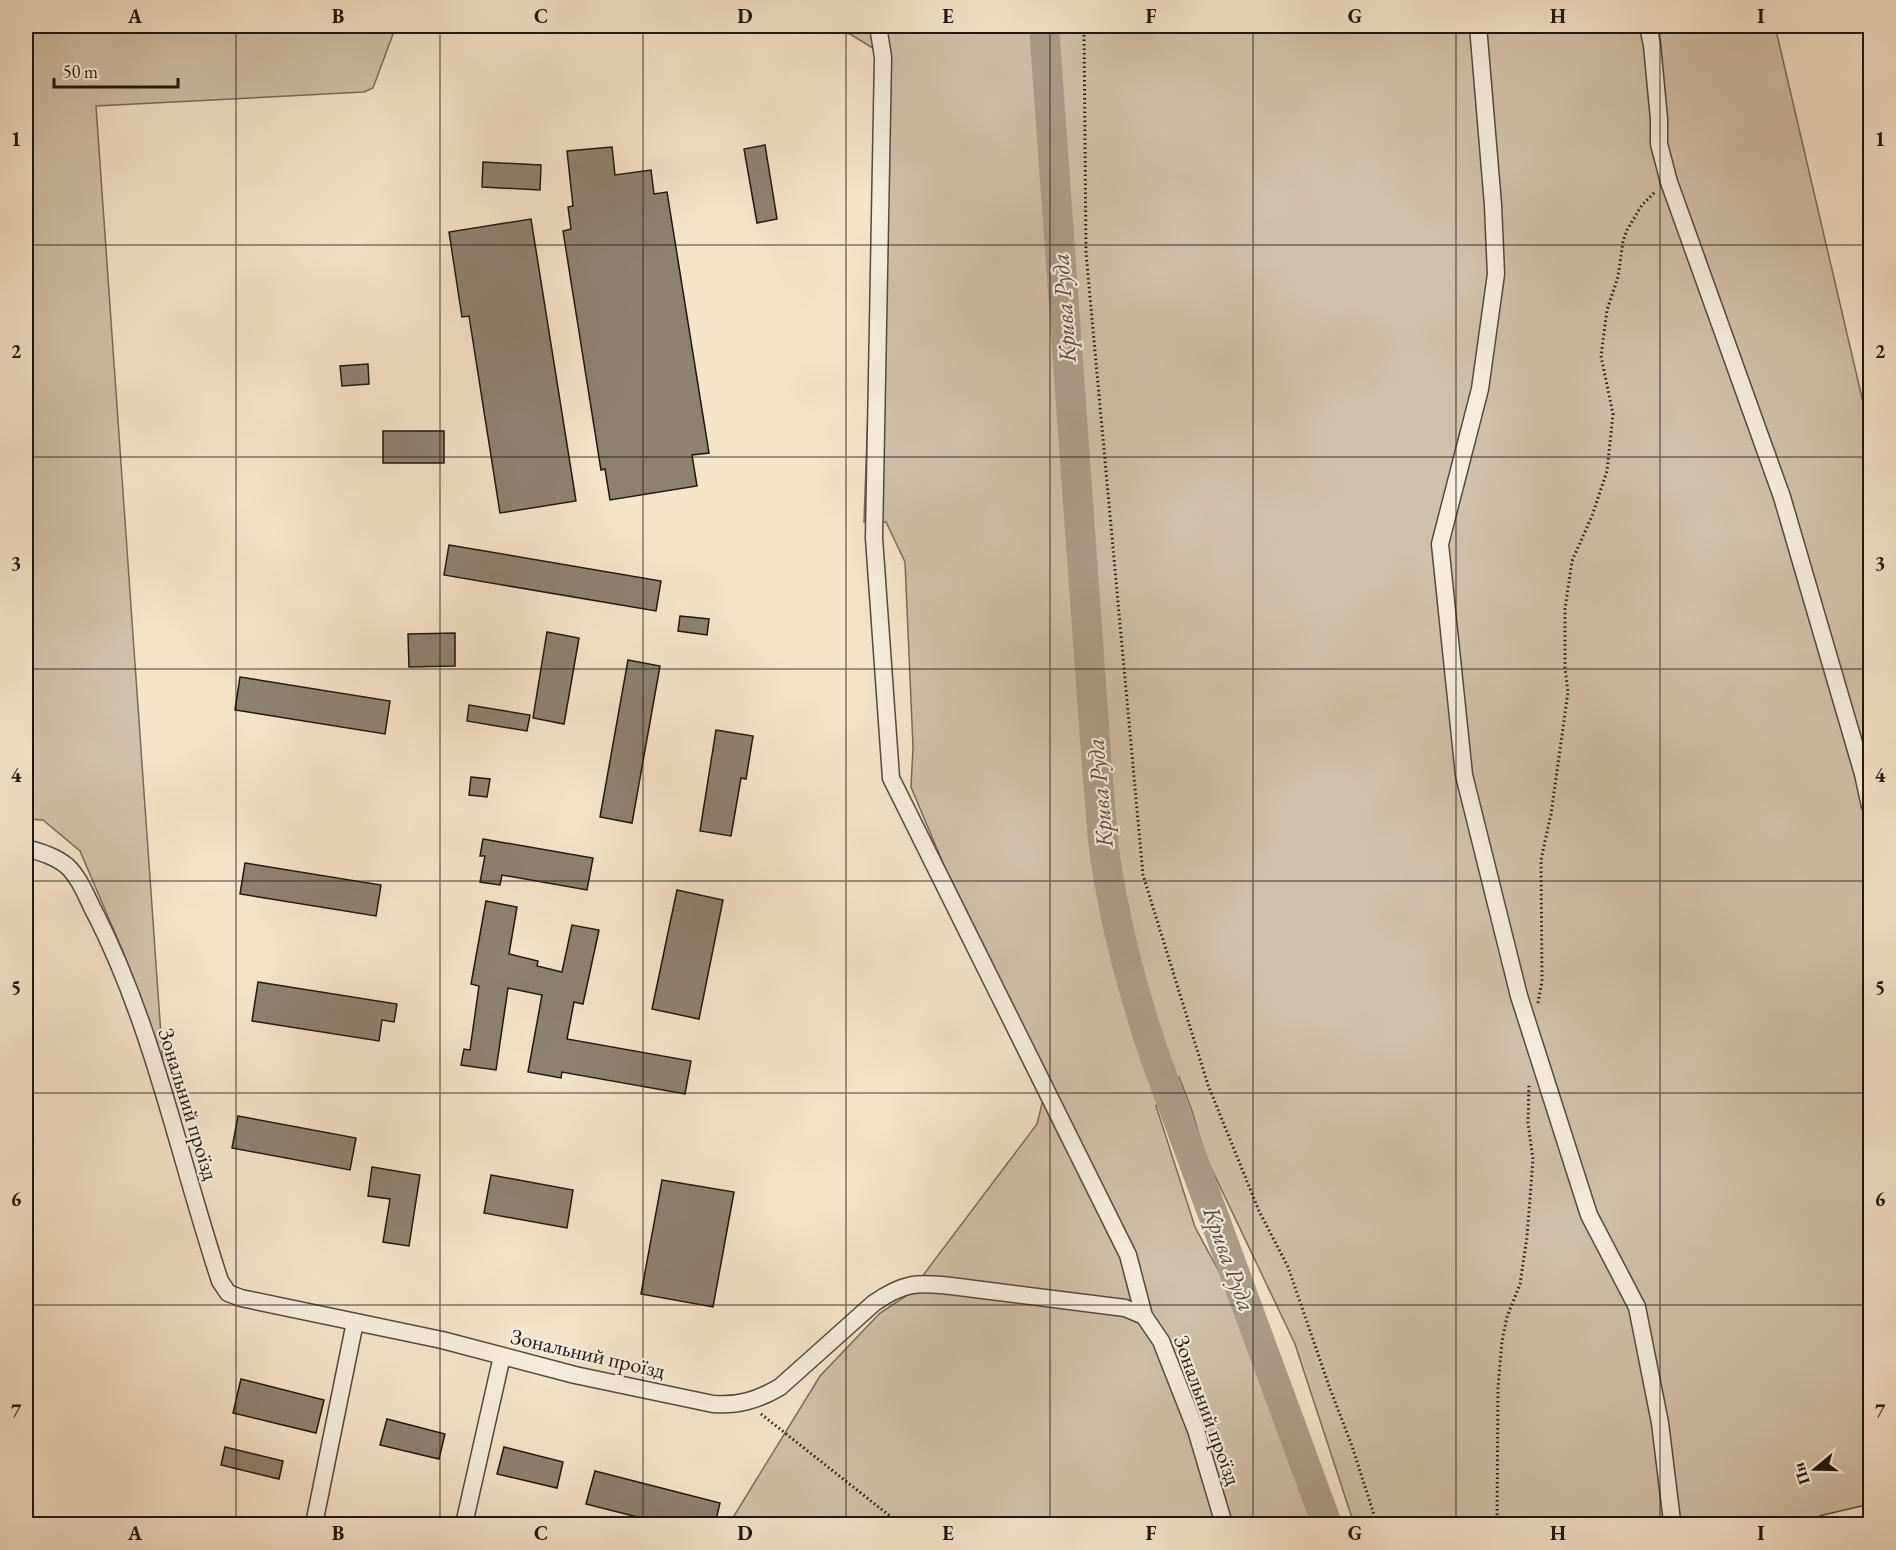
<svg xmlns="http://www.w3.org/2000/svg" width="1896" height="1550" viewBox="0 0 1896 1550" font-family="'EB Garamond',serif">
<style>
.green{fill:#d1c0aa;stroke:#786b5c;stroke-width:1.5}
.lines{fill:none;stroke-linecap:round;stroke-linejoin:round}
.river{stroke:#ad9d8a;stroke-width:30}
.building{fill:#8f8170;stroke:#20160f;stroke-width:1.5}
.minor-casing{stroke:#55493e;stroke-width:19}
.path{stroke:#20160f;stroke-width:3;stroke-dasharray:1.5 3;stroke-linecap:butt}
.minor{stroke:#f8eddd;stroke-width:16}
.grid{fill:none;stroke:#20160f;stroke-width:1.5;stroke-opacity:0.55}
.labels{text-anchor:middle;stroke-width:4.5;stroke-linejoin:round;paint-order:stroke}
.street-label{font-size:22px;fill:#20160f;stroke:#f8eddd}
.water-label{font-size:24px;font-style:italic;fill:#584c40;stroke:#f8eddd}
.neatline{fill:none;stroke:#20160f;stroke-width:2}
.grid-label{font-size:20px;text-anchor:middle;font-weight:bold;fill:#20160f}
</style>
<rect width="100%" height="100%" fill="#f5e3ca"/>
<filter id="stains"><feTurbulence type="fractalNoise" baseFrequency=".00333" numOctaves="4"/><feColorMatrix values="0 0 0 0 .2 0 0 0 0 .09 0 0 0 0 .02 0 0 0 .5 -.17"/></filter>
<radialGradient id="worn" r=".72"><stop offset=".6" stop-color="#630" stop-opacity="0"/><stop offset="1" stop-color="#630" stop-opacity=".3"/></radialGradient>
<path class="green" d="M26,26H396L373,88L364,92L96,106L163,1064L124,954L80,851L43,820L26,819Z
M806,26H1775L1870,432V1524H1354L1295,1344L1205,1155L1192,1111L1179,1077L1156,1106L1195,1227L1244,1318L1285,1440L1317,1524H729L820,1376L880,1313L909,1294L1037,1124L1047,1083L974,937L911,787L913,747L905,562L886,522H864L880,74L876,50L850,34Z"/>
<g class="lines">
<path class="river" d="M1044,26L1097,768C1100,797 1101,827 1105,856C1115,924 1133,992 1155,1057L1327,1524"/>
</g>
<path class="building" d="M765,145L777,219L757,223L744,149Z
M612,147L615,175L651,170L654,194L667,192L709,453L692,455L697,486L610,500L605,469L601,470L563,231L571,229L568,207L573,206L567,151Z
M483,162L541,165L540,190L482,187Z
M531,219L576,501L500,513L469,316L462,317L449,232Z
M368,364L369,384L342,386L340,366Z
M383,431H444V463H383Z
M449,545L661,581L656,611L444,575Z
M680,616L709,619L707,635L678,631Z
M547,632L579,638L564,724L533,718Z
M455,633V666L409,667L408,634Z
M628,660L660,666L632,823L600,817Z
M240,677L390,701L385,734L235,710Z
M469,705L530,715L527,731L467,721Z
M716,730L753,736L746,779L741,778L731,836L700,831Z
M471,777L490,779L487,797L469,795Z
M483,839L593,858L587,890L502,875L500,885L480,882L485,856H480Z
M245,863L381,885L376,916L240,894Z
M677,890L723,900L699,1019L652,1009Z
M486,901L517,907L509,954L538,961L537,966L562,972L572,925L599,930L583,1004L574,1002L567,1039L691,1061L685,1094L562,1072L561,1078L528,1072L542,995L508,988L496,1070L461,1065L464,1049L470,1050L479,986L471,984Z
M258,982L397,1004L394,1022L382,1020L379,1041L252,1021Z
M238,1116L356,1138L350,1170L232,1148Z
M372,1167L420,1175L409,1246L383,1242L390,1199L368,1196Z
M491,1175L573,1190L567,1228L484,1213Z
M662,1180L734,1192L713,1307L641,1294Z
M241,1379L324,1400L316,1433L233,1413Z
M387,1419L445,1434L439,1459L380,1445Z
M225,1447L283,1461L279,1479L221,1465Z
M504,1447L563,1462L557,1488L497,1474Z
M595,1471L720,1503L715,1524H665L586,1504Z"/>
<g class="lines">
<defs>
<path id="minor" d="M878,26L883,57L874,538L891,778L1128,1255L1144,1316
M1478,26L1493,205L1496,274L1480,389L1440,544L1464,775L1519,996L1589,1215L1637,1307L1660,1423L1672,1521L1670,1524
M1648,26L1652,45L1659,119V144L1669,182L1782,497L1863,774L1870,806
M26,848C40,852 55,856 67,866C81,879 88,901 97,917C154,1030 180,1161 220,1281L228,1293L241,1298L442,1340L575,1375L713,1404C738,1406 758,1400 780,1387L874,1303C903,1283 916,1282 951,1286L1125,1308L1144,1316L1161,1341L1196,1430L1224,1524
M314,1524L355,1322
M464,1524L502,1356
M1823,1524L1870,1513"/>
</defs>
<use href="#minor" class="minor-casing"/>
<path class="path" d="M1084,26L1086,253L1143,875L1208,1085L1259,1211L1288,1267L1329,1386L1352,1446L1377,1524
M1538,1003L1542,981L1541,860L1551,814L1568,692L1565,668V609L1572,561L1592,516L1607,471L1613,414L1601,356L1607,310L1618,277L1623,241L1627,230L1642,205L1656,191
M761,1414L900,1524
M1497,1524L1498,1388L1502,1341L1507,1317L1520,1284L1527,1237L1533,1159L1528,1123L1529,1084"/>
<use href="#minor" class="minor"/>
</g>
<path class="grid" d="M236,26V1524M440,26V1524M643,26V1524M846,26V1524M1050,26V1524M1253,26V1524M1456,26V1524M1660,26V1524M26,245H1870M26,457H1870M26,669H1870M26,881H1870M26,1093H1870M26,1305H1870"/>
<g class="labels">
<g class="street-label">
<text transform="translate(189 1104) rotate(73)" y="8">Зональний проїзд</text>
<text transform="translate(588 1353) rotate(13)" y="8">Зональний проїзд</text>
<text transform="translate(1208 1410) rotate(70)" y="8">Зональний проїзд</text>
</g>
<g class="water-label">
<text transform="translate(1064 308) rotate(-94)" y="8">Крива Руда</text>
<text transform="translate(1100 793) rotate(-95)" y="8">Крива Руда</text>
<text transform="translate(1229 1259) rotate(70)" y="8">Крива Руда</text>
</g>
</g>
<rect width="1896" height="1550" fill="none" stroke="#f5e3ca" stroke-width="66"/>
<g transform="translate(1815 1469) rotate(251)" stroke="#f8eddd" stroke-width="4.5" paint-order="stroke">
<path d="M0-4.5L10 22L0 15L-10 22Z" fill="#20160f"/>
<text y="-9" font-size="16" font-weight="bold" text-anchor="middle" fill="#20160f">Пн</text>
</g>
<path d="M54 78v9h124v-9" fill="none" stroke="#20160f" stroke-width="3"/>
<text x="63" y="78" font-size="18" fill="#20160f" stroke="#f8eddd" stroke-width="4.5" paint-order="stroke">50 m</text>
<rect x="33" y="33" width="1830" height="1484" class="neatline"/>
<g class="grid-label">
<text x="135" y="23">A</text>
<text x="338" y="23">B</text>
<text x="541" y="23">C</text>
<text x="745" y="23">D</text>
<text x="948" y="23">E</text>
<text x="1151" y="23">F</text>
<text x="1355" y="23">G</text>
<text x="1558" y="23">H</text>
<text x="1761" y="23">I</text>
<text x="16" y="146">1</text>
<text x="1880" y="146">1</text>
<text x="16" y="358">2</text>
<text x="1880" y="358">2</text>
<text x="16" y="570">3</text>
<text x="1880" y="570">3</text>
<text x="16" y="782">4</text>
<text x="1880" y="782">4</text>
<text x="16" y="994">5</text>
<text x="1880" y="994">5</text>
<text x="16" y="1206">6</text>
<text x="1880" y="1206">6</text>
<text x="16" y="1418">7</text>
<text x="1880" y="1418">7</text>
<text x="135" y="1540">A</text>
<text x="338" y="1540">B</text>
<text x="541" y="1540">C</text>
<text x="745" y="1540">D</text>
<text x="948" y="1540">E</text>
<text x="1151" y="1540">F</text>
<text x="1355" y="1540">G</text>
<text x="1558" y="1540">H</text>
<text x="1761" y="1540">I</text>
</g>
<rect width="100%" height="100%" filter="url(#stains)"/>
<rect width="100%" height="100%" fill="url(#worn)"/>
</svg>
